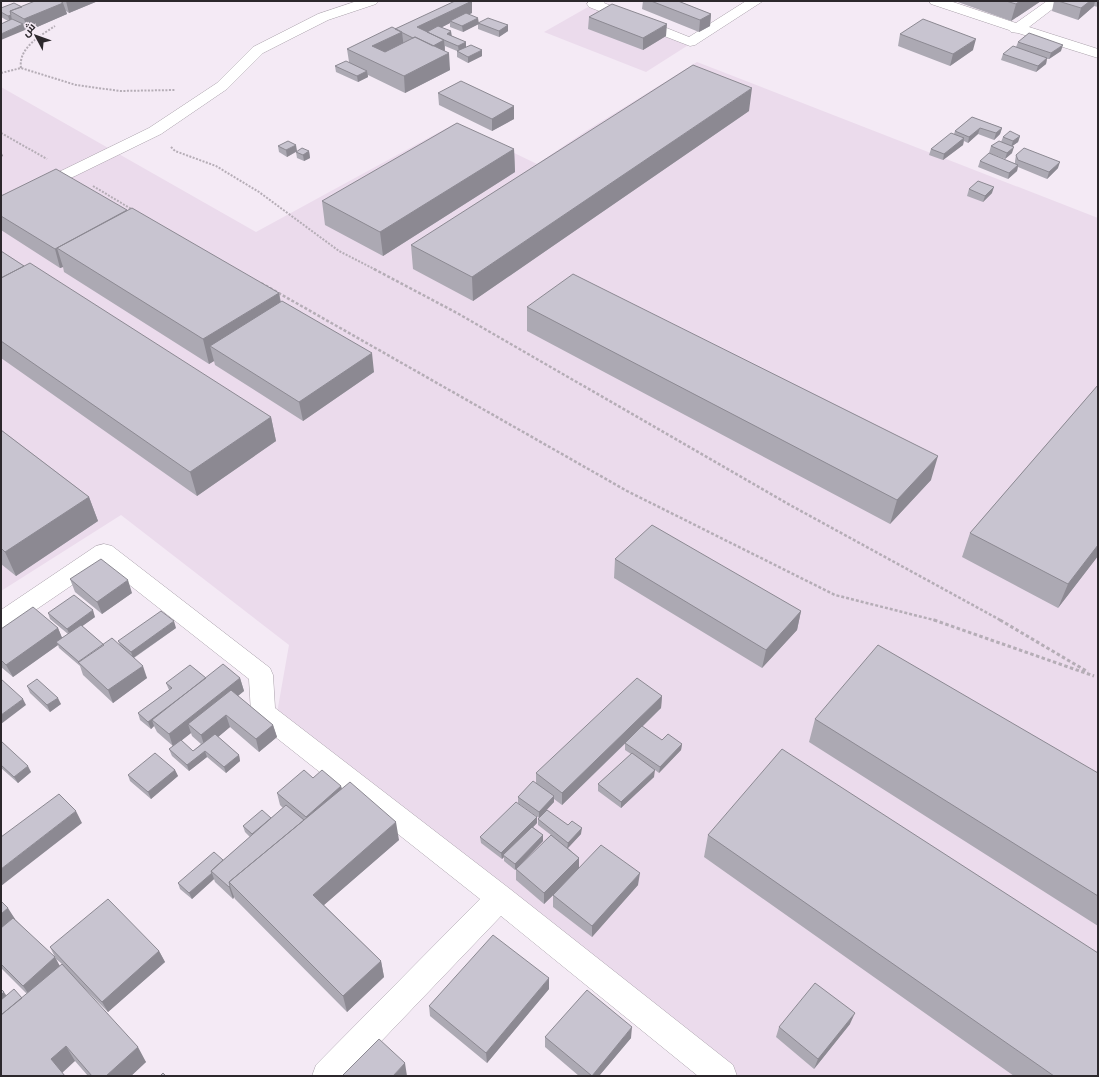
<svg xmlns="http://www.w3.org/2000/svg" width="1099" height="1077" viewBox="0 0 1099 1077" font-family="'Source Sans 3',Cairo,sans-serif">
<style>
.built{fill:#ebdbec}
.lines{fill:none;stroke-linecap:round;stroke-linejoin:round}
.street-casing{stroke:#aaa1ab;stroke-width:1}
.path-far2{stroke:#b5adb6;stroke-width:2;stroke-dasharray:2 1.5;stroke-linecap:butt}
.path-far1{stroke:#b5adb6;stroke-width:2.5;stroke-dasharray:3 2;stroke-linecap:butt}
.path{stroke:#b5adb6;stroke-width:3;stroke-dasharray:3.5 2.5;stroke-linecap:butt}
.street{fill:#fff;fill-rule:evenodd}
.wall{fill:#aca9b3;fill-rule:evenodd}
.shaded-wall{fill:#8c8992}
.building{fill:#c8c4d0;stroke:#8c8992}
</style>
<rect width="100%" height="100%" fill="#f4eaf5"/>
<path class="built" d="M588,7L690,44L646,72L544,32Z
M697,62L1098,218V1076H736L277,713L289,645L121,515L1,591V87L256,232L454,124L537,164L586,131Z"/>
<g class="lines">
<defs>
<path id="street" d="M357,1H378L376,4L328,20L263,53L227,89L161,134L75,176L1,207V196L63,170L149,128L217,83L253,47L318,14Z
M589,1H606L604,3L689,37L746,1H763L695,45L690,46L589,7L587,4Z
M929,1H950L1016,23L1047,1H1063L1029,27L1098,49V58L1018,33L1011,32L1009,30L931,4Z
M104,544L112,546L270,668L273,675L275,708L510,889L733,1065L737,1076H698L501,916L348,1076H312L316,1065L480,899L254,720L251,713L249,679L103,564L9,628L1,631V610L96,546Z"/>
</defs>
<use href="#street" class="street-casing"/>
<path class="path-far2" d="M21,68C18,48 40,36 55,26
M1,73L21,68L76,85L120,91L175,90
M1,133L47,159
M171,147L175,151L216,166L259,192L339,251L376,270
M93,186L133,210"/>
<path class="path-far1" d="M374,269L457,313L790,505L1002,621
M261,283L627,491L835,595L938,621"/>
<path class="path" d="M934,620L1094,676
M1000,620L1088,672"/>
<use href="#street" class="street"/>
</g>
<path class="wall" d="M35,1H98L69,13L66,11L67,14L28,31L24,29L25,30L4,22L8,21L1,17V8L22,7Z
M472,1V13L469,14L479,23L508,25V31L499,37L478,29V24L463,32L450,27V23L442,27L452,36L466,42V47L482,56L468,63L457,57V51L445,46V51L450,70L405,93L368,75V77L358,82L336,72L335,66L349,62L347,49Z
M643,1H678L711,14L710,26L699,32L642,9Z
M955,1H1041L1011,21Z
M1054,1H1098V7L1094,6L1078,20L1052,11Z
M589,17L666,36L643,50L588,29Z
M900,34L973,50L950,66L898,46Z
M1018,42L1061,51L1049,59H1047L1046,64L1036,72L1001,60L1003,54L1016,47Z
M438,93L514,106V119L492,131L439,105Z
M749,111L473,301L413,269L411,245Z
M972,117L1002,128L1000,134L994,140L978,134L968,143L964,141L963,145L943,160L929,155L931,149L954,134L955,131Z
M1020,136L1018,142L1012,146V153L1005,159L989,153L991,146L1001,142L1003,137Z
M278,146L297,151H309L310,158L304,161L297,158L296,152L287,157L279,152Z
M514,149L515,172L383,256L325,225L322,201Z
M1016,155L1058,168L1047,179L1018,167L1017,171L1008,179L978,167L980,161L1015,163V161Z
M969,189L992,193L983,202L967,196Z
M1,196L127,210L279,293L281,302L374,372L303,421L215,365L214,361L209,364L64,272L63,267L60,268L1,230Z
M1,251L24,266L271,417L276,441L197,496L1,358Z
M527,307L931,480L890,524L527,331Z
M1098,385V556L1058,608L962,557L970,533Z
M1,430L89,497L98,521L16,576L1,564Z
M615,559L801,611L797,630L762,668L614,578Z
M70,579L132,593L102,614L75,592Z
M48,613L95,617L82,626L104,645H120L118,641L176,628L134,658L147,678L113,703L83,675L80,666L59,648L58,645L13,677L1,667V629L58,628L62,638L68,634L50,619Z
M206,678H240L244,691L238,696L273,725L277,737L259,752L230,727L218,737L239,755L240,761L226,773L207,757L189,771L172,756L169,749L173,746L157,732L154,726L151,729L140,720L138,713L169,690L166,683ZM191,733L192,736L201,744L193,751L181,741Z
M27,686L61,704L50,712L30,693Z
M662,696L661,708L642,727L662,740L682,744L681,750L659,773L651,767L654,777L621,808L598,791V784L631,754L625,750V743L633,736L562,805L554,799V802L539,818L518,803V797L536,783V773Z
M815,719L1098,773V926L809,742Z
M1,741L31,772L18,783L1,768Z
M175,770L178,776L151,799L130,781L128,775Z
M313,778L341,786L342,789L399,840L324,905L381,961L384,977L347,1012L235,899L234,897L233,899L215,882L214,879L192,899L180,889L178,883L223,860L250,837L245,832L243,826L271,818L283,808L280,805L277,793Z
M538,819L568,825L581,834L568,848L579,858V868L638,885L592,937L553,907V895L555,893L544,904L516,880V869L515,870L504,861V857L502,859L481,843L480,837L537,823L533,827L543,835V841L522,863L551,835L538,825Z
M708,835L1098,1076H1014L704,857Z
M1,901L15,919L60,966L62,964L56,959L50,947L159,951L165,962L108,1012L80,984L146,1062L131,1076H88L75,1061L1,1076L6,995L22,998L27,994L1,968Z
M549,989L487,1063L430,1016L429,1006Z
M850,1024L814,1069L776,1037L779,1027Z
M545,1037L631,1038L599,1076H579L545,1047Z"/>
<path class="shaded-wall" d="M66,1H98L69,13Z
M472,1V13L453,22L450,21V23L429,34L417,27Z
M1020,1H1041L1011,21L1016,4Z
M1090,1H1095L1094,6L1078,20L1081,8Z
M63,3L67,14L28,31L24,19Z
M711,14L710,26L699,32L700,20Z
M11,15L12,20L10,22L8,16Z
M478,18L479,24L463,32L462,26Z
M23,24L25,30L1,40V34Z
M667,24L666,36L643,50V38Z
M508,25V31L499,37V31Z
M451,31L452,37L447,34Z
M402,32L404,49L376,63L372,46Z
M976,39L973,50L950,66L953,54Z
M444,40L445,52L431,46Z
M466,42V48L459,52L458,46Z
M1063,45L1061,51L1049,59L1051,53Z
M482,50V56L468,63V57Z
M449,53L450,70L405,93L404,76Z
M1047,58L1046,64L1036,72L1038,66Z
M367,71L368,77L358,82L357,76Z
M752,88L749,111L473,301L472,277Z
M514,106V119L492,131V119Z
M980,128L978,134L968,143L969,137Z
M1002,128L1000,134L994,140L996,133Z
M1020,136L1018,142L1011,147L1013,141Z
M964,138L963,145L943,160L944,154Z
M296,145L297,151L287,157L286,150Z
M1014,147L1012,153L1005,159L1007,153Z
M514,149L515,172L383,256L380,232Z
M1,151L3,156L1,157Z
M309,151L310,158L304,161L303,155Z
M1060,162L1058,168L1047,179L1049,172Z
M1018,165L1017,171L1008,179L1009,173Z
M994,187L992,193L983,202L985,196Z
M57,248L63,267L60,268L55,249Z
M279,293L283,317L210,346L214,361L209,364L203,339Z
M372,353L374,372L303,421L299,402Z
M271,417L276,441L197,496L190,472Z
M938,456L931,480L890,524L897,500Z
M89,497L98,521L16,576L5,552Z
M1098,545V556L1058,608L1068,584Z
M128,580L132,593L102,614L97,602Z
M93,610L95,617L70,635L67,629Z
M801,611L797,630L762,668L766,650Z
M174,621L176,628L133,658L131,652Z
M58,628L63,640L56,642L58,645L13,677L6,665Z
M143,666L147,678L113,703L108,690Z
M206,678L152,720L154,726L151,729L148,722Z
M240,678L244,691L195,730L188,724L191,733L173,747L169,734Z
M662,696L661,708L562,805V793Z
M58,698L61,704L50,712L47,705Z
M23,699L26,705L1,724V715Z
M226,715L230,727L205,748L201,735Z
M273,725L277,737L259,752L256,739Z
M682,744L681,750L659,773L660,767Z
M205,751L207,757L189,771L187,765Z
M239,755L240,761L226,773L224,767Z
M28,766L31,772L18,783L14,777Z
M175,770L178,776L151,799L148,792Z
M655,770L654,777L621,808V802Z
M341,786L344,798L309,829L306,817Z
M554,796V802L539,818V812Z
M76,811L82,823L1,886V869Z
M537,817V823L505,856L503,855L504,857L502,859L501,853Z
M396,822L399,840L317,911L313,895Z
M582,828L581,834L567,849L568,843Z
M543,835V841L515,870V864Z
M579,858V870L544,904V893Z
M212,873L214,879L192,899L189,893Z
M640,873L638,885L592,937V926Z
M230,886L234,897L233,899L229,887Z
M8,908L15,919L1,931V914Z
M159,951L165,962L108,1012L102,1002Z
M55,957L61,968L30,996L23,986Z
M381,961L384,977L347,1012L343,996Z
M549,978V989L487,1063L486,1053Z
M4,992L8,998L1,1004V995Z
M855,1013L850,1024L814,1069L818,1059Z
M632,1027L631,1038L599,1076H592Z
M66,1046L75,1061L61,1074L51,1059Z
M138,1047L146,1062L131,1076H106Z
M405,1063L407,1076H393Z"/>
<path class="building" d="M35,1H60L63,3L24,19L10,11Z
M455,1H472L417,27L444,40L433,46L415,37L413,38L395,29Z
M651,1H678L711,14L700,20Z
M1006,1H1020L1016,4Z
M1058,1H1090L1081,8Z
M14,3L22,7L10,11L11,15L8,16L1,12V8Z
M612,4L667,24L643,38L589,17Z
M466,13L478,18L462,26L450,21Z
M488,18L508,25L499,31L478,23Z
M12,19L23,24L1,34V24Z
M923,19L976,39L953,54L900,34Z
M438,26L451,31L447,34L466,42L458,46L444,40L427,32Z
M392,27L402,32L372,46L385,52L415,37L449,53L404,76L347,49Z
M1029,33L1063,45L1051,53L1018,42Z
M471,45L482,50L468,57L457,51Z
M1013,46L1047,58L1038,66L1003,54Z
M346,61L367,71L357,76L335,66Z
M693,65L752,88L472,277L411,245Z
M461,81L514,106L492,119L438,93Z
M972,117L1002,128L996,133L980,128L969,137L955,131Z
M457,123L514,149L380,232L322,201Z
M1010,131L1020,136L1013,141L1003,137Z
M951,133L964,138L944,154L931,149Z
M288,141L296,145L286,150L278,146Z
M999,141L1014,147L1007,153L991,146Z
M302,148L309,151L303,155L296,152Z
M1024,148L1060,162L1049,172L1018,160L1016,155Z
M989,153L1018,165L1009,173L980,161Z
M56,169L127,210L55,249L1,216V196Z
M978,181L994,187L985,196L969,189Z
M132,208L279,293L203,339L57,248Z
M1,251L24,266L1,278Z
M30,263L271,417L190,472L1,341V278Z
M573,274L938,456L897,500L527,307Z
M282,301L372,353L299,402L210,346Z
M1098,385V545L1068,584L970,533Z
M1,430L89,497L5,552L1,548Z
M652,525L801,611L766,650L615,559Z
M101,559L128,580L97,602L70,579Z
M74,595L93,610L67,629L48,613Z
M33,607L58,628L6,665L1,660V629Z
M161,611L174,621L131,652L118,641Z
M81,625L104,645L79,662L56,642Z
M112,638L143,666L108,690L78,662Z
M878,645L1098,773V896L815,719Z
M223,664L240,678L169,734L152,720Z
M190,665L206,678L148,722L138,713L172,688L166,683Z
M637,678L662,696L562,793L536,773Z
M1,679L23,699L1,715Z
M37,679L58,698L47,705L27,686Z
M231,690L273,725L256,739L226,715L201,735L188,724Z
M642,726L662,740L668,734L682,744L660,767L625,743Z
M215,734L239,755L224,767L205,751L187,765L169,749L181,740L193,751Z
M1,741L28,766L14,777L1,765Z
M782,749L1098,953V1076H1054L708,835Z
M155,753L175,770L148,792L128,775Z
M632,753L655,770L621,802L598,784Z
M304,770L313,778L322,770L341,786L306,817L277,793Z
M533,781L554,796L539,812L518,797Z
M350,782L396,822L313,895L381,961L343,996L229,882Z
M59,794L76,811L1,869V837Z
M516,802L537,817L501,853L480,837Z
M286,805L304,820L229,882L230,886L229,887L211,871Z
M262,810L271,818L252,834L243,826Z
M547,810L568,825L572,821L582,828L568,843L538,819Z
M532,827L543,835L515,864L503,855Z
M551,835L579,858L544,893L516,869Z
M601,845L640,873L592,926L553,895Z
M214,852L223,860L211,871L212,873L189,893L178,883Z
M108,899L159,951L102,1002L50,947Z
M1,901L8,908L1,914Z
M13,918L55,957L23,986L1,964V928Z
M493,935L549,978L486,1053L429,1006Z
M62,964L138,1047L106,1076H92L66,1046L51,1059L65,1076H1V1015Z
M815,983L855,1013L818,1059L779,1027Z
M1,989L4,992L1,995Z
M14,989L22,998L1,1015V1000Z
M587,990L632,1027L592,1076L545,1037Z
M379,1039L405,1063L393,1076H342Z
M163,1073L166,1076H160Z"/>
<rect width="1099" height="1077" fill="none" stroke="#2c282c" stroke-width="4"/>
<g transform="translate(36 36) rotate(311)" stroke="#f4eaf5" stroke-width="3" paint-order="stroke">
<path d="M0-3L7 15L0 10L-7 15Z" fill="#2c282c"/>
<text y="-6" font-size="11" font-weight="bold" text-anchor="middle" fill="#2c282c">ش</text>
</g>
</svg>
